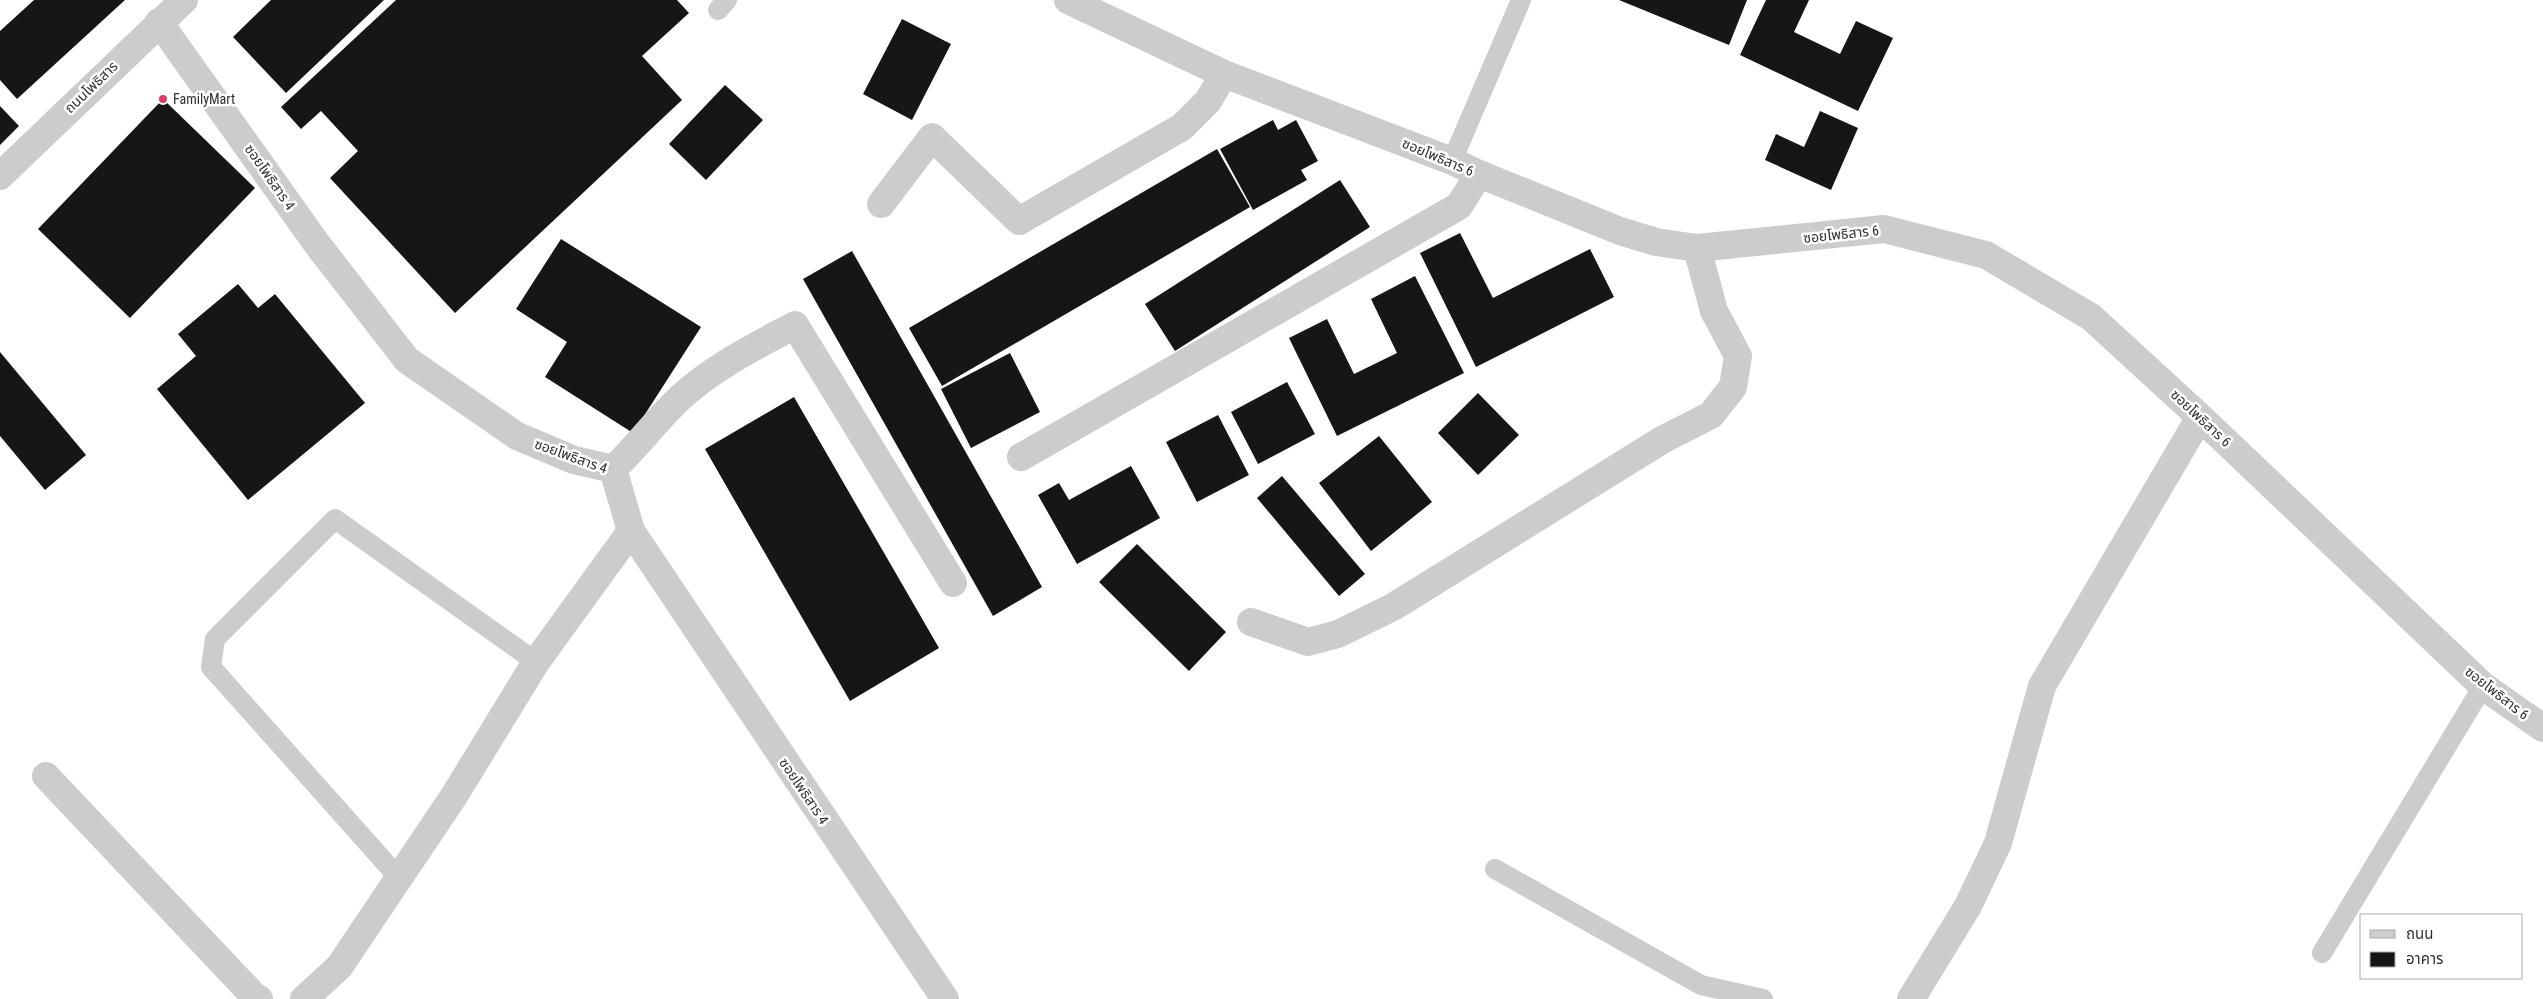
<svg xmlns="http://www.w3.org/2000/svg" width="2543" height="999" viewBox="0 0 2543 999" font-family="'Roboto Condensed','Noto Sans Thai',sans-serif">
<style>
.building{fill:#161616}
.lines{fill:none;stroke-linecap:round;stroke-linejoin:round}
.service{stroke:#ccc;stroke-width:20}
.minor{stroke:#ccc;stroke-width:28}
.tertiary{stroke:#ccc;stroke-width:28}
.poi-dot{fill:#d64168;stroke:#fff;stroke-width:2}
.labels{text-anchor:middle;stroke-width:5;stroke-linejoin:round;paint-order:stroke}
.street-label{font-size:14px;fill:#2f2f2f;stroke:#fff}
.poi-label{font-size:14px;fill:#2f2f2f;stroke:#fff;text-anchor:start}
</style>
<rect width="100%" height="100%" fill="#fff"/>
<path class="building" d="M34,0H125L17,99L0,80V31Z
M271,0H384L286,93L233,37Z
M396,0H677L689,13L642,56L682,100L455,313L330,178L358,151L321,111L301,129L281,107Z
M1619,0H1747L1729,45Z
M1766,0H1809L1794,32L1840,54L1856,21L1893,38L1858,111L1740,55Z
M902,19L951,44L912,120L863,94Z
M725,85L763,120L706,180L669,144Z
M163,99L255,188L130,318L38,229Z
M0,106L19,126L0,145Z
M1820,111L1858,128L1831,190L1765,160L1776,134L1804,147Z
M1273,120L1278,130L1296,120L1318,161L1301,170L1307,180L1253,210L1220,149Z
M1217,149L1250,207L942,386L909,328Z
M1340,180L1370,227L1175,351L1145,304Z
M1460,233L1493,298L1590,249L1614,297L1476,367L1420,253Z
M561,239L701,327L633,433L545,377L567,342L516,309Z
M852,251L1042,587L993,616L803,279Z
M1415,276L1464,373L1337,436L1289,338L1327,319L1354,374L1397,353L1371,299Z
M238,284L258,308L275,294L365,403L248,500L157,389L196,356L178,334Z
M0,352L86,455L45,490L0,436Z
M1010,353L1040,412L971,448L941,389Z
M1287,382L1315,434L1258,464L1231,412Z
M1478,393L1519,435L1478,475L1438,433Z
M794,397L939,648L850,701L705,449Z
M1218,415L1249,475L1197,502L1166,442Z
M1379,436L1432,502L1371,551L1319,483Z
M1131,466L1160,518L1077,564L1038,495L1059,483L1069,500Z
M1282,476L1365,574L1339,596L1257,498Z
M1137,544L1226,632L1189,671L1099,582Z"/>
<g class="lines">
<path class="service" d="M718,10L727,0
M1452,161L1521,0
M1495,869L1701,985L1763,999
M399,878L211,667L215,639L335,519L536,662
M2322,953L2483,686"/>
<path class="minor" d="M1068,0L1224,74L1452,161L1479,174L1620,231L1656,242L1697,248L1884,229L1986,255L2091,317L2200,417L2483,686L2543,728
M159,22L317,244L407,360L517,436L574,460L613,469L631,531L945,999
M881,204L932,137L1019,221L1182,127L1208,101L1224,74
M1021,457L1459,206L1479,174
M613,469C637,447 657,419 681,397C715,366 756,346 795,325L953,583
M1251,622L1308,642L1338,634L1393,607L1662,440L1711,415L1733,387L1738,356L1714,311L1697,248
M46,776L255,997L259,999
M304,999L339,967L454,796L536,662L631,531
M1911,999L1968,906L1998,843L2042,686L2200,417"/>
<path class="tertiary" d="M0,176L184,0"/>
</g>
<circle class="poi-dot" cx="163" cy="99" r="5"/>
<g class="labels">
<g class="street-label">
<text transform="translate(91 87) rotate(-44)" y="5">ถนนโพธิสาร</text>
<text transform="translate(1438 157) rotate(23)" y="5">ซอยโพธิสาร 6</text>
<text transform="translate(270 177) rotate(55)" y="5">ซอยโพธิสาร 4</text>
<text transform="translate(1841 234) rotate(-6)" y="5">ซอยโพธิสาร 6</text>
<text transform="translate(2201 418) rotate(43)" y="5">ซอยโพธิสาร 6</text>
<text transform="translate(571 456) rotate(20)" y="5">ซอยโพธิสาร 4</text>
<text transform="translate(2497 693) rotate(38)" y="5">ซอยโพธิสาร 6</text>
<text transform="translate(804 791) rotate(56)" y="5">ซอยโพธิสาร 4</text>
</g>
<g class="poi-label">
<text x="173" y="104">FamilyMart</text>
</g>
</g>
<rect x="2360" y="914" width="162" height="65" fill="#ffffff" stroke="#acacac"/>
<rect x="2370" y="930" width="25" height="8" fill="#cccccc" stroke="#acacac"/>
<text x="2406" y="939" font-size="15" fill="#2f2f2f">ถนน</text>
<rect x="2370" y="952" width="25" height="15" fill="#161616" stroke="#acacac"/>
<text x="2406" y="964" font-size="15" fill="#2f2f2f">อาคาร</text>
</svg>
